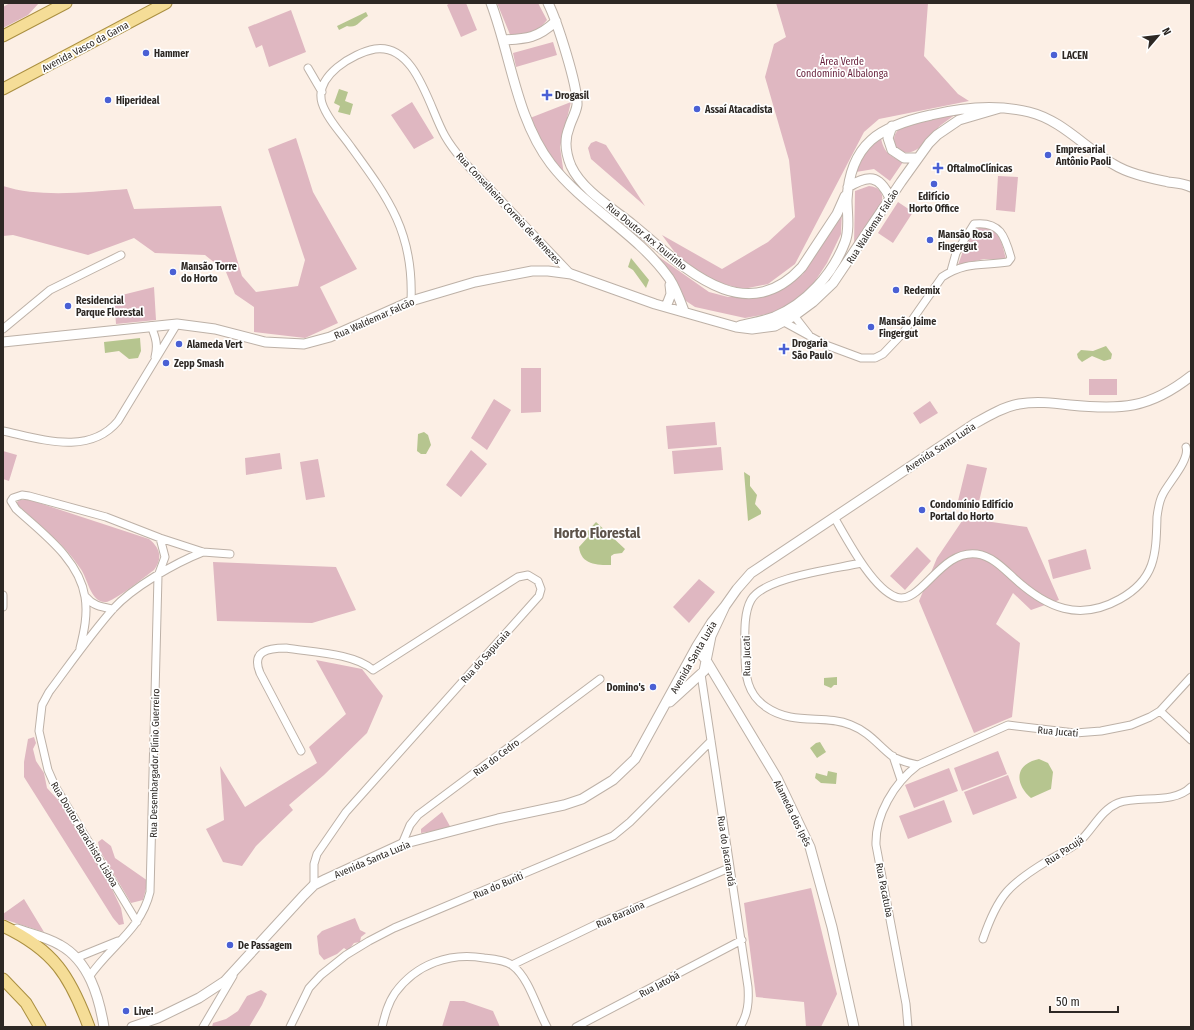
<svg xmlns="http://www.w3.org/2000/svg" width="1194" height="1030" viewBox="0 0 1194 1030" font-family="'Fira Sans Condensed',sans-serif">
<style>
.green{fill:#dfb7c1}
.water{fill:#b6c58f}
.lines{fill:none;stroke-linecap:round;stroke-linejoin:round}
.minor-casing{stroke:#bdb1a7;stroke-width:9}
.tertiary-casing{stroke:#bdb1a7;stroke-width:11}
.primary-casing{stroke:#aa8f41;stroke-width:13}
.minor{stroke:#fff;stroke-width:7}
.tertiary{stroke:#fff;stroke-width:9}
.primary{stroke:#f5dd97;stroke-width:11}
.poi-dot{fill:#4a60d4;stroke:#fff;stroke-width:1.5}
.labels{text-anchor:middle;stroke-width:3.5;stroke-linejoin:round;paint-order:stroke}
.street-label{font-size:10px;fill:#2d2824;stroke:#fff}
.poi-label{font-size:10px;font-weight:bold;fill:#2d2824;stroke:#fff;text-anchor:start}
.park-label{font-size:10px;fill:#661f3a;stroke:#fff}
.district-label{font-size:14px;font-weight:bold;fill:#5d534a;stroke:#fff}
</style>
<rect width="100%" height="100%" fill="#fcefe5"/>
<path class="green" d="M10,3H39L28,15L3,28V7Z
M450,3H466L477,30L461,37L447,5Z
M497,3H538L547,20C537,33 527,34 511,37Z
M776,3H928L924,56L958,94L969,101L879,119L864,132L795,264L768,284L743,289L709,280L676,254L662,235L722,269L768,242L795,217L789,160L765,77L774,44L786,37Z
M291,10L306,52L269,67L262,45L256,48L248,27Z
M553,42L557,55L516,67L513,53Z
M412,102L434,138L414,149L391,115Z
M571,102L560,147L564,175L545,152L530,118Z
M956,114C951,118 946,121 941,125C932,133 923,149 911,152C895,156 887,136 902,127C911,121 943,116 956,114Z
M880,133C883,151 887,155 903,162L890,181L874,169L856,172L863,150Z
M296,138L313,192L357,269L320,287L338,323L305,338L254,332V307L235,294L226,272L205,255L155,253L134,238L88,255L13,235L3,236V186C40,198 88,192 127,189L134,209L221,206L242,276L256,292L298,286L305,260L268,149Z
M596,141L606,145L645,206L591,159L588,148L591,143Z
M998,176L1018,177L1015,212L996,210Z
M869,186C902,190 864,231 854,245L855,191Z
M898,202L913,212L893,243L878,233Z
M842,210L841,234L827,263L806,295L773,313L745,318L695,307L683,299L652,252L709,292L728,297L760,296L788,286L803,274Z
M975,226C998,225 1002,240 1006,260L984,259L958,265L968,237Z
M154,287L156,320L116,324L114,297Z
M521,368H541V412L521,413Z
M1089,379H1117V395H1089Z
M494,399L511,410L487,450L471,438Z
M930,401L938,413L920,424L913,413Z
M715,422L717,445L668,449L666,426Z
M721,447L723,470L674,474L672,451Z
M471,450L487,464L461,497L446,485Z
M3,451L17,455L9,481L3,479Z
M280,453L282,469L246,475L245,458Z
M318,459L325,497L306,500L300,462Z
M967,464L987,468L977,510L957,505Z
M20,500H30L149,539C160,548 163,558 154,570C146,576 113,602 106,602C90,603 88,578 80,568C64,543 39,525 18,505L17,502Z
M964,518L1027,527L1059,600L1031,610L1013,593L996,624L1020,643L1012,717L974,733L919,601L937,558Z
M917,547L931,561L905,590L890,576Z
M1086,549L1091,569L1053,579L1048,560Z
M213,562L336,567L356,610L312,623L217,621Z
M699,579L715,592L689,623L673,607Z
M316,660L362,669L383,696L367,733L324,775L289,805L293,810L256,846L242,866L223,862L206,829L224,820L220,766L245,807L317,763L309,747L346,714Z
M34,737L36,743L33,749L36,761L44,773L47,788L59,801L110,885L121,908L124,924L119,925L113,918L24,777V762L28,739Z
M998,751L1007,774L962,791L954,768Z
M949,768L958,791L914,808L905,785Z
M1008,775L1017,798L973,815L964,792Z
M944,800L952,822L908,839L899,816Z
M442,812L451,828L421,833V829Z
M102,839L111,846L115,858L148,881L143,900L131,903L100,851L98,842Z
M811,888L837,994L821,1027H806L804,1002L756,997L744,903Z
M24,899L44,932L3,919V914Z
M355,918L360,930L366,933L361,937L360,942L354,943L348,951L344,948L337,954L324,960L319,954L317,936L322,931Z
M261,990L267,994L262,1005L249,1027H212L213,1023L226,1019L238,1011L247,996Z
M450,1001H464L493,1011L500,1027H442Z"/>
<path class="water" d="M366,12L368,16C360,20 357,29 347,26L339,30L337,26Z
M339,89L348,92L345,101L353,104L350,115L338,112L340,106L334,103Z
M631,258L649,280L646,288L633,270L628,267Z
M140,338L141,351L138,358L129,359L119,351L105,353L104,342Z
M1106,346L1112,354L1111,359L1104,361L1092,356L1082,362L1078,358L1077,354L1081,350L1093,351Z
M424,432L428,435L431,445L426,454H421L417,451L418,434Z
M744,472L750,476V486L757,495L755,504L761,511V514L748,521Z
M596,522L625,549L622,553L614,554L611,556V565C597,565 581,565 579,547L589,536L586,533Z
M837,677V685H834L831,688L824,685V678Z
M820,742L826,752L817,758L810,748L816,743Z
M1039,759L1048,763L1053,772L1051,789L1031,798C1014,783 1015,764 1039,759Z
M828,771L837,773L836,784L821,783L815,778L816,773L827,776Z"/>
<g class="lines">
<defs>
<path id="minor" d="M308,68L322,92
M411,301C414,233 389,199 351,147C342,134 327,119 322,103C314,76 353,53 375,49C416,43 429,108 445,136C457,157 476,174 493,192C519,219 545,247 571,274
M792,313L809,335
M782,318L784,322L826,345L861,358H875L883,354L903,333L942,277C966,261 983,266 1008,262L1011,258C1005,236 1000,221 974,224L956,253L951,271
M151,326C156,338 158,345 155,357
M3,329L50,290L121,255
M3,431C41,439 89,456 118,421L177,324
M834,517C847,539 872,588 896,597C921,606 940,549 977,554C992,556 1004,569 1014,578C1047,608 1079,622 1120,599C1156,579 1156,554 1157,517C1158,509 1159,501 1163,494C1169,482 1190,460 1186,447
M861,563C835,569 764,577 751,600C743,614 745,638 745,654C745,675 747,694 766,707C793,726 825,714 851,725C869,732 878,745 892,756C899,761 909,763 918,765L1008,725L1075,733L1101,731L1131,725L1150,717L1160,711L1191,677
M3,595V607
M86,597C93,606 102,607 113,609
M80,648C84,632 88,614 85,597C79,559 42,533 16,509L11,501L13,498L22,495L29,496L106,517L160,538L203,552L230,554
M701,674L748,987C749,1002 748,1014 740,1027
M1160,711L1191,740
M301,751L260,673C251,651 268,648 286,648C310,652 355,653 373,670L518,577L528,575L538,581L541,589L539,596L346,812L317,854L314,864V885
M893,756L901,780
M402,844L410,825L418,815L600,679
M137,922L55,786L48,770L39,731L42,705L49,692C70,664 90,635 113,609C133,587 175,563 203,552
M983,939C998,895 1009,884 1049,860C1059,854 1071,849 1080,841C1093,829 1101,810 1118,803C1140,795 1173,805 1191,787
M76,958L118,941
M512,965L595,925L729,868
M89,977C110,946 141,930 150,892L158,576L165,557L160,538
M203,1027L233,976
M290,1027L309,988L321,975L346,955L369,941L394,928L613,836L630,822L711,741
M382,1027C385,1015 388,1003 395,993C416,964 450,952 484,958C493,959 506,960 513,966C529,978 537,1009 547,1027
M576,1027L742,940
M908,1027L906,1004L876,845C875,815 894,783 918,765"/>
<path id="tertiary" d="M491,3C511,56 516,118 551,164C584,207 637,233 669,278C675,287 680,300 684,311
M548,3C557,21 578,86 577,105C576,113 571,120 569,128C564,140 566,154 571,166C582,190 612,208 632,224C680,263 743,332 802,267L837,214L845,196
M503,40C527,39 538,38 556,21
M892,126L888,138L892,150L904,158H918
M848,187C868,175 879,174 890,198
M666,307L671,294L670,285
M739,326C751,323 763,321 774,317C806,304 833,274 845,242C850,229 847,213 847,200C850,143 880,126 931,115C964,107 996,104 1029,112C1062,120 1085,148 1113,164C1129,174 1150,178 1168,182C1176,183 1183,183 1191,187
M3,342L177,324L215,329L265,342L304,344L330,337L411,301L475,282L532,271H548L571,274L655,304L736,327L752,329L775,326L794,316L813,302L833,283L901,182L929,143L937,135L959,120L1000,108
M693,654H701L706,660L777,778L810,847L832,927L854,1027
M670,702L704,671L711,636L725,606L737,589L751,573L974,424C988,416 1003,407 1019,404C1036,401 1053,403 1070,405C1121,410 1149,409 1191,376
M17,929C31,934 47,937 60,945C89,961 99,997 104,1027
M132,1027L158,1018L199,998L225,981L304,895L314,885L326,879L402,844L498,819L564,805L582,799L613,780L635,759L697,646L712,622L725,606"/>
<path id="primary" d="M3,36L66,3
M3,89L166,3
M3,926C54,950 70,976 89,1027
M3,979L26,1003L40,1027"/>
</defs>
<use href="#minor" class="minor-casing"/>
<use href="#tertiary" class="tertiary-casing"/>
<use href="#primary" class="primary-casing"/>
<use href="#minor" class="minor"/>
<use href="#tertiary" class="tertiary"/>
<use href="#primary" class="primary"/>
</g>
<g class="poi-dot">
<circle cx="146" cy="53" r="4"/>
<circle cx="1054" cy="55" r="4"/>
<path d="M545 89h4v4h4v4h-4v4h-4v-4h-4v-4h4z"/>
<circle cx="108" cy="100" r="4"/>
<circle cx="697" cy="109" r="4"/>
<circle cx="1048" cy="155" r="4"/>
<path d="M936 162h4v4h4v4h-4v4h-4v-4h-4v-4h4z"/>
<circle cx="934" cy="184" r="4"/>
<circle cx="930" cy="240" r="4"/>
<circle cx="173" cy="272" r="4"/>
<circle cx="896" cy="290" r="4"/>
<circle cx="68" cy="306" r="4"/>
<circle cx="871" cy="327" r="4"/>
<circle cx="179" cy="344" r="4"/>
<path d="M782 343h4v4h4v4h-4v4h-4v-4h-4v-4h4z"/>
<circle cx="166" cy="363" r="4"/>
<circle cx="922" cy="510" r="4"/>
<circle cx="653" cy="687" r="4"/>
<circle cx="230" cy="945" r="4"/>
<circle cx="126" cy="1011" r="4"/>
</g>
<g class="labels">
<g class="street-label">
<text transform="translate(85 46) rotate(-28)" y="4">Avenida Vasco da Gama</text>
<text transform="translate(509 208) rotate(47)" y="4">Rua Conselheiro Correia de Menezes</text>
<text transform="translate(872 226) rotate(-57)" y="4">Rua Waldemar Falcão</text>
<text transform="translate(647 236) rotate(39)" y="4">Rua Doutor Arx Tourinho</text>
<text transform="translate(374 318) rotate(-24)" y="4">Rua Waldemar Falcão</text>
<text transform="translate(940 447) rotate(-33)" y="4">Avenida Santa Luzia</text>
<text transform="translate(485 656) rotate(-48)" y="4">Rua do Sapucaia</text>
<text transform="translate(746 656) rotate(-91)" y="4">Rua Jucati</text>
<text transform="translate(693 657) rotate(-60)" y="4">Avenida Santa Luzia</text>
<text transform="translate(1058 731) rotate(5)" y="4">Rua Jucati</text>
<text transform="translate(496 757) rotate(-37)" y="4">Rua do Cedro</text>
<text transform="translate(154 763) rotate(-89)" y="4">Rua Desembargador Plínio Guerreiro</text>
<text transform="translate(793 813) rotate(64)" y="4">Alameda dos Ipês</text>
<text transform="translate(85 834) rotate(59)" y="4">Rua Doutor Barachisto Lisboa</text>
<text transform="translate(1064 850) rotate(-34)" y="4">Rua Pacujá</text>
<text transform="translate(727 851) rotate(81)" y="4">Rua do Jacarandá</text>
<text transform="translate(372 859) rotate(-23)" y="4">Avenida Santa Luzia</text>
<text transform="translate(498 885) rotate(-23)" y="4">Rua do Buriti</text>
<text transform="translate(885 890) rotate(79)" y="4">Rua Pacatuba</text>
<text transform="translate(620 914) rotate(-24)" y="4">Rua Baraúna</text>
<text transform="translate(659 984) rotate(-28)" y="4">Rua Jatobá</text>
</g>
<g class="poi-label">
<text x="154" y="57">Hammer</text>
<text x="1062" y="59">LACEN</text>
<text x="555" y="99">Drogasil</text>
<text x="116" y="104">Hiperideal</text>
<text x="705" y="113">Assaí Atacadista</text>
<text x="1056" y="153">Empresarial<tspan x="1056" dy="12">Antônio Paoli</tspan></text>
<text x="947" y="172">OftalmoClínicas</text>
<text x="934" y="200" text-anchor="middle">Edifício<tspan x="934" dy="12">Horto Office</tspan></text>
<text x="938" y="238">Mansão Rosa<tspan x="938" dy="12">Fingergut</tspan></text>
<text x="181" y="270">Mansão Torre<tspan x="181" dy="12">do Horto</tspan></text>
<text x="904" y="294">Redemix</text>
<text x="76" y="304">Residencial<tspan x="76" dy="12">Parque Florestal</tspan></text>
<text x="879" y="325">Mansão Jaime<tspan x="879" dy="12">Fingergut</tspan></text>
<text x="792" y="347">Drogaria<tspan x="792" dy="12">São Paulo</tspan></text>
<text x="187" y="348">Alameda Vert</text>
<text x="174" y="367">Zepp Smash</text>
<text x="930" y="508">Condomínio Edifício<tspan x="930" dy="12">Portal do Horto</tspan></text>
<text x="645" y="691" text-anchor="end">Domino's</text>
<text x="238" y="949">De Passagem</text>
<text x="134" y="1015">Live!</text>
</g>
<g class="park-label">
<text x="842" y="65">Área Verde<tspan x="842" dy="12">Condomínio Albalonga</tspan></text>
</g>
<g class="district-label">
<text x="597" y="538">Horto Florestal</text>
</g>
</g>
<rect width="1194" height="1030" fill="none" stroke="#2d2824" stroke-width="8"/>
<g transform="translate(1158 36) rotate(62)" stroke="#ffffff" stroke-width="3" paint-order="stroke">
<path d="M0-3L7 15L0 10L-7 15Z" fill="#2d2824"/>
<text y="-6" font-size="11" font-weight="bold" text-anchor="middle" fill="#2d2824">N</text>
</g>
<path d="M1050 1006v6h68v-6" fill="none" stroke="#2d2824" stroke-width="2"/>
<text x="1056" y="1006" font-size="12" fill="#2d2824" stroke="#ffffff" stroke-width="3" paint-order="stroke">50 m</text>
</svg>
